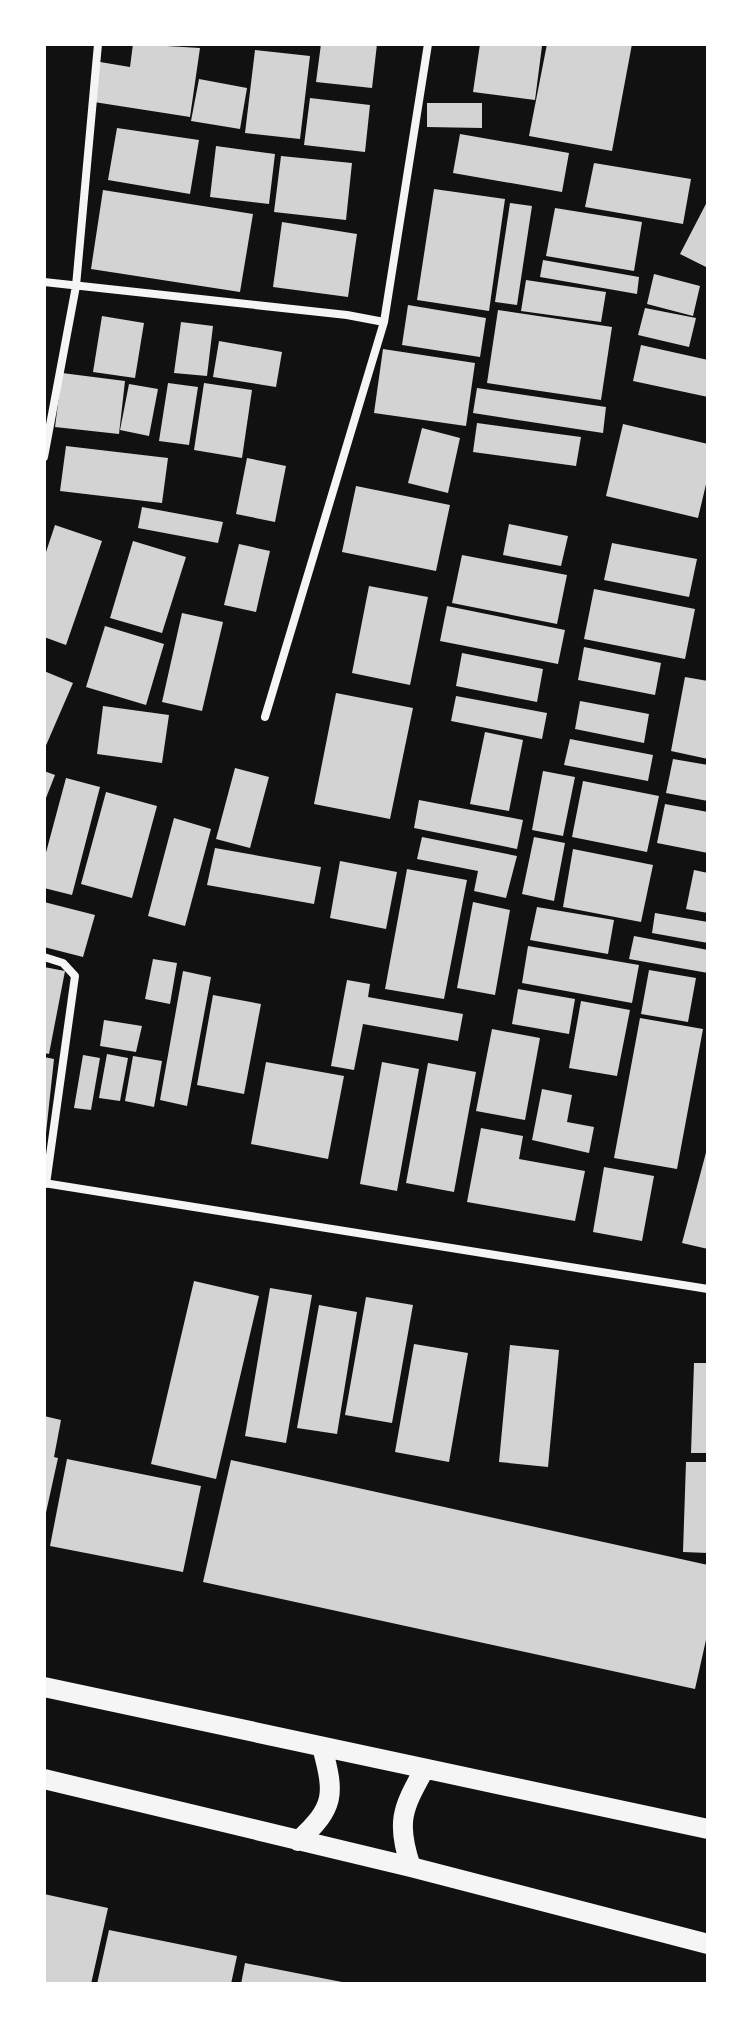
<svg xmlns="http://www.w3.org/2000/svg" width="752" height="2028" viewBox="0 0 752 2028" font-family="Manrope,sans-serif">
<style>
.building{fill:#d3d3d3}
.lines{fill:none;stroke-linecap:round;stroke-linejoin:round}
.minor{stroke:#f5f5f5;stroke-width:8}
.primary{stroke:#f5f5f5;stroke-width:20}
</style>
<rect width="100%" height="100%" fill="#111"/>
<path class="building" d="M133,44L200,48L190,117L94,102L100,62L130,67Z
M321,44H377L372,88L316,82Z
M480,44L542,46L535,100L473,92Z
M547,44H632L612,151L529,136Z
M255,50L310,56L300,139L245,133Z
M199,79L247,88L240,129L191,121Z
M310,98L370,105L365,152L304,145Z
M427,103H482V128L427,127Z
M117,128L199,140L190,194L108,180Z
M460,134L569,153L562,192L453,173Z
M216,146L275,154L269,204L210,197Z
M281,156L352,163L346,220L274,212Z
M594,163L691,179L683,224L585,207Z
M434,189L505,199L489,311L417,300Z
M103,190L253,214L240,292L91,269Z
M708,200V268L680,254Z
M510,203L532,206L517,305L495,302Z
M555,208L642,222L634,271L546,256Z
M282,222L357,234L348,297L273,287Z
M543,260L639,277L637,294L540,277Z
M654,274L700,286L693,316L647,304Z
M526,280L606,292L601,322L521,311Z
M408,305L486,318L480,357L402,345Z
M645,308L696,318L689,347L638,335Z
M498,310L612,327L601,400L487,383Z
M102,316L144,323L135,378L93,372Z
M181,322L213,326L207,376L174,373Z
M219,341L282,352L276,387L213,377Z
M641,345L708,360V397L633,381Z
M383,349L475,363L466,426L374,413Z
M62,373L125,381L119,434L55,427Z
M168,383L198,387L189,445L159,441Z
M204,383L252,390L242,458L194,450Z
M129,384L158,389L149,436L120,430Z
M477,388L606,407L603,433L473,413Z
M477,423L581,437L576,466L473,452Z
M623,424L708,444V476L698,518L606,496Z
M422,428L460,438L448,493L408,483Z
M66,446L168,458L162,503L60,491Z
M247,458L286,466L275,522L236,514Z
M356,486L450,505L436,571L342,552Z
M142,507L223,522L218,543L138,528Z
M509,524L568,536L561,566L503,555Z
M55,525L102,541L66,645L44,637V558Z
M133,541L186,557L162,633L110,618Z
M612,543L697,559L689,597L604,580Z
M239,544L270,551L256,612L224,605Z
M462,555L567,575L557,624L452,603Z
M369,586L428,597L410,685L352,673Z
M594,589L695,609L685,659L584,639Z
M447,606L565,630L558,664L440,641Z
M182,613L223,622L202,711L162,702Z
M105,626L164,644L146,705L86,687Z
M584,647L661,663L655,695L578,680Z
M462,653L543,669L537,702L456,686Z
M44,671L73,683L44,750Z
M685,677L708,681V759L671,751Z
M336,693L413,708L390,819L314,804Z
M456,696L547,713L542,739L451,721Z
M580,701L649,714L644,743L575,729Z
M103,706L169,715L162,763L97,754Z
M485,732L523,740L509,811L470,804Z
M570,739L653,755L648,781L564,765Z
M673,759L708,765V801L666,793Z
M235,768L269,777L250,848L216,839Z
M44,771L55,775L44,803Z
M543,771L575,777L563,836L532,830Z
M66,778L100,787L72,895L44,888V860Z
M583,781L659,796L647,852L572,837Z
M106,792L157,806L132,898L81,884Z
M419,800L523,820L517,849L414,828Z
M665,804L708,812V853L657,843Z
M174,818L211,829L185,926L148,916Z
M422,837L517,856L506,898L474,891L478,871L417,859Z
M534,837L565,843L554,901L522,894Z
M215,848L321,867L314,904L207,885Z
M573,849L653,865L641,922L563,907Z
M340,861L397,872L386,929L330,918Z
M407,869L467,880L444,999L385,989Z
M694,870L708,873V913L686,909Z
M44,902L95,915L83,957L44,947Z
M473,902L510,910L495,995L457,988Z
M537,907L614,920L608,954L530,940Z
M655,913L708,922V943L652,933Z
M634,936L708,950V973L629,959Z
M528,946L639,965L632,1003L522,983Z
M153,959L177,963L170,1004L145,999Z
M44,967L65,971L49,1054L44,1053Z
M649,970L696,978L688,1022L641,1014Z
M183,971L211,977L187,1106L160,1100Z
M347,980L370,984L368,997L463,1014L458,1041L363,1024L354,1070L331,1066Z
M518,989L575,999L569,1034L512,1024Z
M213,995L261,1004L244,1094L197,1085Z
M581,1001L630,1010L617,1076L569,1068Z
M640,1018L703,1029L677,1169L614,1158Z
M104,1020L142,1026L136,1052L100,1046Z
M492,1029L540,1038L525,1120L476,1111Z
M107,1054L128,1058L120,1101L99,1098Z
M83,1055L100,1058L91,1110L74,1108Z
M133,1056L162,1061L154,1107L125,1101Z
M44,1057L54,1059L46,1133H44Z
M266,1062L344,1076L328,1159L251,1144Z
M382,1062L419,1069L397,1191L360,1184Z
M428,1063L476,1072L454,1192L406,1183Z
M542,1089L572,1095L567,1122L594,1127L589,1153L532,1140Z
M481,1128L523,1136L519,1159L585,1171L575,1221L467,1202Z
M708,1145V1249L682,1243Z
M604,1167L654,1176L642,1241L593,1232Z
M194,1281L259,1296L216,1479L151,1464Z
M270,1288L312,1295L286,1443L245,1436Z
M366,1297L413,1305L392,1423L345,1415Z
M319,1305L357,1312L337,1434L297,1428Z
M414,1344L468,1353L449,1462L395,1452Z
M510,1345L559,1350L548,1467L499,1462Z
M694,1363H708V1453H691Z
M44,1416L61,1420L54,1457L58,1458L45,1517Z
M67,1459L201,1486L183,1572L50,1546Z
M231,1460L708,1565V1631L695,1689L203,1582Z
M686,1462H708V1553L683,1552Z
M44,1894L108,1908L91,1984H44Z
M109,1930L237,1956L231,1984H97Z
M245,1963L347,1983V1984H241Z"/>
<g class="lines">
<path class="minor" d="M44,282L347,315L384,322
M44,457L76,286L98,44
M265,717L384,322L428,44
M44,957L63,963L75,976L46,1184
M44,1183L708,1289"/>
<path class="primary" d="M44,1687L708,1829
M44,1779L411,1867L708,1944
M298,1841C335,1807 335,1795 322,1747
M411,1867C396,1823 402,1809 424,1770"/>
</g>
<rect width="752" height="2028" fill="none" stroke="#ffffff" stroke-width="92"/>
</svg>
